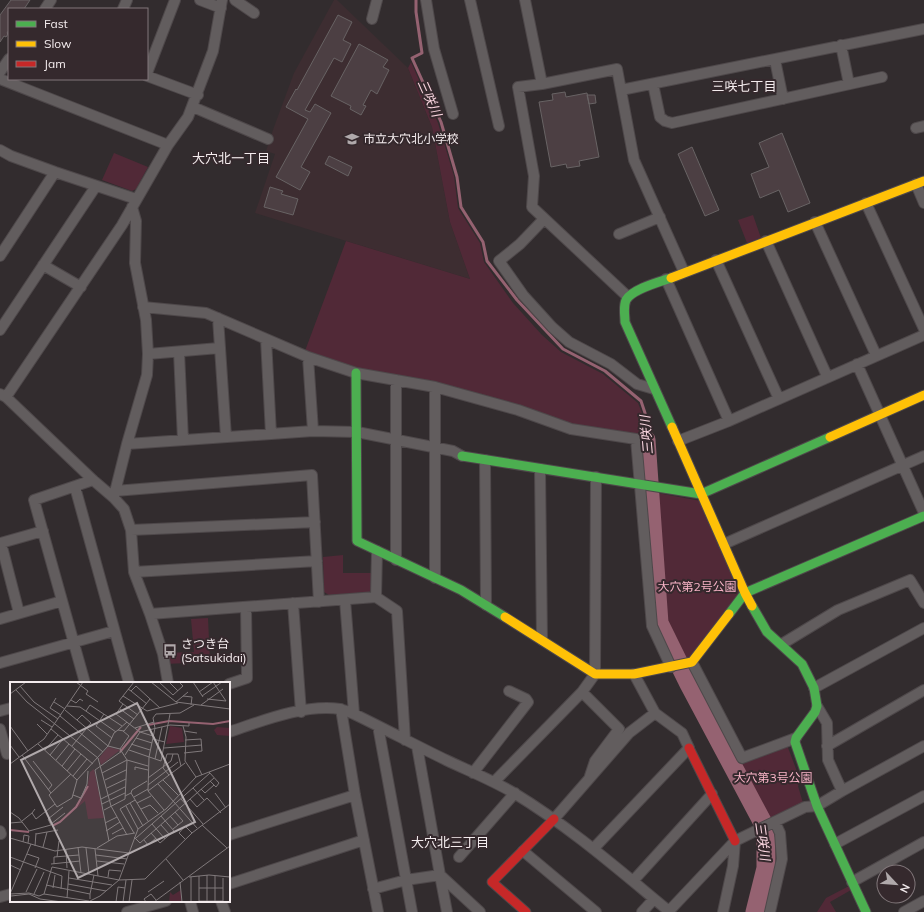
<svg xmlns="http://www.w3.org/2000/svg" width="924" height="912" viewBox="0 0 924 912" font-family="Mulish,'Noto Sans JP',sans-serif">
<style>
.built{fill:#3d2d31}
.green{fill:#512937}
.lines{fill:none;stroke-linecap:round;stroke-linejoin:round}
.stream{stroke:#956271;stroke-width:3}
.river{stroke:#956271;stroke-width:19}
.building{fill:#4c3f43;stroke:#686364}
.street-casing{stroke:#4e484a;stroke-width:12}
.fast-casing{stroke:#4e484a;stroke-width:11}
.slow-casing{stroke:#4e484a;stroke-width:11}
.jam-casing{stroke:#4e484a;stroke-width:11}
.street{stroke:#625d5e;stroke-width:10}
.fast{stroke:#4caf50;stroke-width:9}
.slow{stroke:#ffc107;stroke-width:9}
.jam{stroke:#c62828;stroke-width:9}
.labels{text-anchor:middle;stroke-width:4;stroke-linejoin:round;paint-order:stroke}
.poi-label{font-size:12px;fill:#f4ecee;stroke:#35292d;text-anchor:start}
.park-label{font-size:12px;fill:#f6b2c5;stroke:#35292d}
.neighbourhood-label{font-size:13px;fill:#f4ecee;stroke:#35292d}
.water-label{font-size:13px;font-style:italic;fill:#fad6e0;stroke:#35292d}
.inset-river{fill:none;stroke:#956271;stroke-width:2}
.inset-road{fill:none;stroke:#80797b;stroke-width:1}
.view{fill:#b0a9ab;fill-opacity:0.15;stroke:#b0a9ab;stroke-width:2}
.inset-edge{fill:none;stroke:#f4ecee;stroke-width:2}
</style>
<rect width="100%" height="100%" fill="#322c2e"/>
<path class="built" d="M334,0H337L408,68L432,127L450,222L470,279L255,213L275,154L266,151L274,127L294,73Z"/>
<path class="green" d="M411,62L438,123L454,176L458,208L480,243L484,262L513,303L542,335L561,352L603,374L638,403L642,413V436L574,426L356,369L305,351L346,241L470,279L450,222L432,127L408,68Z
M114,153L148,167L136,189L132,191L102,180Z
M753,215L761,238L747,243L738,220Z
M652,492L701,501L739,593L689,658H681L662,622Z
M343,555V573H371L373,589L369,592L329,595L324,592L323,557Z
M208,618L210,662L165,664L163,653L194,652L191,619Z
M787,745L801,782L798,786L803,803L765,822L738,765Z
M849,886L851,890L830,902L836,912H817L826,898Z"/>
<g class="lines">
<path class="stream" d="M416,0V12L422,53L412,58L441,122L457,177L461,207L483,242L487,261L517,300L563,349L605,371L641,401L645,413L646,440"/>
<path class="river" d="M646,440L659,623L689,684L763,823L766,841V868L755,912"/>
</g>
<path class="building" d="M11,0H30L24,9H9V30L7,33L8,34L6,37L4,36L0,42V15Z
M338,15L352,22L343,40L351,44L342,62L334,58L305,110L310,112L315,104L331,113L301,167L310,172L300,190L276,177L308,119L286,107L296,89L297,90Z
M359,44L388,60L383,67L389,70L377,94L371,90L363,105L366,106L361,115L350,109L351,106L331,96Z
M565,92L566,97L587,93L599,157L579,161L580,166L567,168L566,164L551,167L539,102L553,100L552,94Z
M587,95H595L596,103L589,104Z
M782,133L810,203L788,212L779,190L760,198L751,174L769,167L759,143Z
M692,147L719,210L705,216L678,154Z
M329,156L352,167L348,176L325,164Z
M270,187L283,191L281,194L298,199L293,215L264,207Z"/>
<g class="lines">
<defs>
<path id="street" d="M200,0L221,8
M235,0L254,13
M426,0L434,49L453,114
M470,0L499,126
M525,0L542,84
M45,9L51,0
M123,9L127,0
M372,19L377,0
M841,45L849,84
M775,60L783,99
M0,72L9,59
M147,73L175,0
M147,76L198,95
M0,79L168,145
M653,84L660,117L665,121L672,123L882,77
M621,90L924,29
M193,107L268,139
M916,128L924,126
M0,150L11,156L55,172L136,199
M916,184L924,203
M866,203L924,329
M544,219L520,244L499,261L523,295L552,327L569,342L611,364L637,384L654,389
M815,222L876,355
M619,234L660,217
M766,241L827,376
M0,256L55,172
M716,260L779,399
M43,265L81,287
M666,279L729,421
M627,296L532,207L534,176L518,87L542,84L617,69L634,160L684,272
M143,307L206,313L308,357L356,373L435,387L518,410L571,429L636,439L652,626L671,667
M218,318L226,437
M0,330L96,186
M266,339L271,434
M179,352L183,440
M148,354L219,348
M308,357L313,431
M857,364L924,513
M396,380V560
M435,387V578
M0,394L6,397L93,480L114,498L124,509L131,530L134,572L150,614L163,654L168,683
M6,397L122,225L168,145L188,117L213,51L222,0
M678,441L729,421L924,335
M127,444L313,431L357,432L453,451L462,456
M485,460L486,605
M540,469L542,640
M75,487L129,683
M115,491L312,475L319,602
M114,496L127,444L147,375L148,354L146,320L135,263L136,221L132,207
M131,530L315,522
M724,544L924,456
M134,572L317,561
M376,597L397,611L405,740
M345,600L354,714
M293,603L301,712
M19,613L1,543L43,531
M150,614L376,597L377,551
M0,619L62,601
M782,644L838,610L910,580L924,603
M692,662L742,758L796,738
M0,663L114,631
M85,683L34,500L93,480
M229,684L247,678L246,607
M814,688L924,628
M582,692L619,729L595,761L590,776
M817,706L827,723L828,760L842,791
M341,709L355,795L378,912
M0,711L11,708
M378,726L412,912
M0,729L7,754L11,753
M229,732C262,721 304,704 340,709C344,710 349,712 354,714C385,729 415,745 446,760C469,771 492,780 514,793C570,827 619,870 670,912
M417,746L440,875L447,912
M827,746L924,690
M473,773L528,702L526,699L509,691
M495,781L582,692L595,674L596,477
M554,819L629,733L655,713
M0,831L1,834H0
M229,835L355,795
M835,844L924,796
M594,848L689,748L682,733L655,713L634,674
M523,851L596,912
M459,857L515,793
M633,881L712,794
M852,882L924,842
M229,884L364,840
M373,889L406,880L440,875L480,912
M0,897L11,894
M190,901L193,912
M221,901L225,912
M669,911L735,841L805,807L817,806L842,791L924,746
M127,912L166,901
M642,912L654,899
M723,912L733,866L735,841
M770,912L782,859L780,833L775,822
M904,912L924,901"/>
<path id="fast" d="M671,278C659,282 632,289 626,300C623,307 625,315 625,322L672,427
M356,373L357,541L461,590L505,617
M462,456L701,494L830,437
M752,606L767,632L802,664L814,688L817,706L815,712L796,738L795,742L817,806L866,912
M729,614L745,593L924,516"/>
<path id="slow" d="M671,278L924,181
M672,427L745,593L752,606
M830,437L924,395
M505,617L595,674H634L692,662L729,614"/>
<path id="jam" d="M689,748L735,841
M526,912L492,882L554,819"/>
</defs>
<use href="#street" class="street-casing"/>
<use href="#fast" class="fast-casing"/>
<use href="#slow" class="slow-casing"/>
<use href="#jam" class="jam-casing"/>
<use href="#street" class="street"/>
<use href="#fast" class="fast"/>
<use href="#slow" class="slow"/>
<use href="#jam" class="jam"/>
</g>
<defs>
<symbol id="school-bare" viewBox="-9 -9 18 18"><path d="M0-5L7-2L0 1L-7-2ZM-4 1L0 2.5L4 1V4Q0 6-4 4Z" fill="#b0a9ab" stroke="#35292d" stroke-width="2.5" paint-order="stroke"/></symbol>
<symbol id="bus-bare" viewBox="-9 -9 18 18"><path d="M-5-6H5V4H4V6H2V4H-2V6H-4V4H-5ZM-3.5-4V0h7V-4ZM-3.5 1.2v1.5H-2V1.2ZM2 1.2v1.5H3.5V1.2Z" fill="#b0a9ab" stroke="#35292d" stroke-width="2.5" paint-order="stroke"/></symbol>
</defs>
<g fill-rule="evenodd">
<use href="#school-bare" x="342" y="129" width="20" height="20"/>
<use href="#bus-bare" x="160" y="641" width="20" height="20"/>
</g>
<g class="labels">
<g class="poi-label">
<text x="363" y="143">市立大穴北小学校</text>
<text x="181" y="648">さつき台<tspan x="181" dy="14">(Satsukidai)</tspan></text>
</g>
<g class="park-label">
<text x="697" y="591">大穴第2号公園</text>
<text x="773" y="782">大穴第3号公園</text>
</g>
<g class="neighbourhood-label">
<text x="744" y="91">三咲七丁目</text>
<text x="231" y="163">大穴北一丁目</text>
<text x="450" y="847">大穴北三丁目</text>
</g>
<g class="water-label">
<text transform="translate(430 98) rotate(66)" y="5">三咲川</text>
<text transform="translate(646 435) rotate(-95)" y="5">三咲川</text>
<text transform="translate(763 841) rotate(82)" y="5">三咲川</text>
</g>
</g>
<g transform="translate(10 682)">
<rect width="220" height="220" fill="#322c2e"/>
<path d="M160,44L172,46L174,60L156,62ZM207,45L220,46V54L207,53L204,48ZM98,65L110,68L91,83L89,76ZM84,87L94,136L78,137L75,119L51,140L72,118L77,106L80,90ZM171,208V220H159L160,210L163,213Z" fill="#512937"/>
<path class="inset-river" d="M138,43L159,39L203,42L220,39M110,70L131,45M42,144L50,140L66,125L78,104M0,148L19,150"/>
<path class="inset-road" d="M66,0L78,9L76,12L88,20M124,0L109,19L128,33M141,0L166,20L220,27M149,0L163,13L173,4L169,0M159,0L168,9M183,0L193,15M10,4L24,20L48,37M118,7L121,9L126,4L150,26M6,8L17,20L88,76L101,124L117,153M121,9L137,22M189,10L203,0L216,19L197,17M0,12L16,0M113,14L137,29L168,21M173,14L182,15L181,23M192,14L212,0M46,16L40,26L51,33M61,18L66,21L70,17L73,19M44,20L55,27M166,20L178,10M113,22L106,32L130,50L143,54M191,23L213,7M57,24L70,25L106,50M110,27L124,37M55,28L98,64L110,67L117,78L115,117L94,128M76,29L80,23L112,44M94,32L86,44L102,56M50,34L93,70M31,38L42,45M27,42L37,52M0,44L18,69M173,44L176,55L175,79L186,95M125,46L144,40M41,47L83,82M108,48L117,40M174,49L187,51M126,56L142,61M143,57L155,60M28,62L67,98M121,62L140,68M0,63L9,75M62,64L81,41L72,33L67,38M154,66L192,63M110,67L119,54L113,49M35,68L48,53M119,68L151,79L160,32M174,71L192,69L191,57L175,58M12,73L41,111M40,73L53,57M115,73L130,50L160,43L179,44V41M145,77L152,45M46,78L59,62M185,78L192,93M23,79L42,103L38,108M0,82L34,57L73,0M52,84L65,67M125,88V85L138,88M57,89L71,72M199,90L209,101L206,105L200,99M92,91L117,78L138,84M61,92L39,113L47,125L62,116L67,98L98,64L104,51L108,48L114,49L140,17M159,93L153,86L157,72H168L171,84M63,94L77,77M138,96L161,79L163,72M95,98L116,88M153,98L168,113M148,102L187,146M138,103L168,80M97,106L116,97M183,106L194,118M191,107L195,111L204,103M138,109L175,81M121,111L122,108L137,99M205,111L216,126M63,113L71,116L77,102L78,89M115,114L121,111L138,139M124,115L138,107M91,117L115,105M171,117L193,142M180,117L187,125L197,116L211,131M120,121L133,144M127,121L141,114M92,122L115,111M116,124L128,147M25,127L22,131L26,137L45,122M131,127L140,123L148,131M154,128L138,109L139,75L145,46L143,36L146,32L170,31L184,23M0,130L9,136L19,149L41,143L38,137L53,125M160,134L168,143M12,139L22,131M0,141L12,140M95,141L107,135M41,142L55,131M142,142L155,157M151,143L160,153M192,143L217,166M163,147L173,139L165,130M96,149L110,140M124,151L110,127L125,118M141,151L150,161L164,149L151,134M26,152L48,148M102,152L113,146M124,155L130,161L204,96M0,156L45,169L72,165L119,171M126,156L200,91M175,157L169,151L175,144L182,151M134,158L138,163L146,156M99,159L85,88L112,69M13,160L14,153L19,154L18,161M25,164L26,151M33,165L37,150M68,165L71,191M76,166L79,192M87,166L107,154L125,151M85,167L88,194M56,168L57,186M17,172L29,176L25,186M86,173L117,177M0,175L52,194L51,207M47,175L49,159M156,177L173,198M87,179L114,182M41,182L70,179M44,182V175L69,173M0,183L11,188M98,195L99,188L111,189M179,195L199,193L220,195M59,196L102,203M170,200L172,220M58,202L96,209M36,203L80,212V217M43,206L45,193M189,206H213M16,210L27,187M138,210L154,199M0,212L19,211L29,214L34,212L79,219M0,212L21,162M24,212L34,190M34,212L42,185L109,198L135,197L182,151L220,122M80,212L84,193M1,214L19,212L30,217L52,220M57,216L59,189M189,219H213M78,220L90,214L109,198L128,147L156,127L186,95L220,82M106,220L108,205L115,206M113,220L116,198M119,220L122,198M136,220L134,217L141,212L146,218M144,220L220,164M181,220V195M189,220V194M197,220V193M205,220V194M213,220V196"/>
<path class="view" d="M127,21L185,140L68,196L11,78Z"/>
<rect width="220" height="220" class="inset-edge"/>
</g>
<rect x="8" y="8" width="140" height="72" fill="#35292d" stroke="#81777a"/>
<rect x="16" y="21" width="20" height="6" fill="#4caf50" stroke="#81777a"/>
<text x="44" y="28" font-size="12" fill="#f4ecee">Fast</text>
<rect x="16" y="41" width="20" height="6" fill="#ffc107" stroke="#81777a"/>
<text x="44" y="48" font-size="12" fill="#f4ecee">Slow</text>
<rect x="16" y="61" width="20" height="6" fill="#c62828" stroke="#81777a"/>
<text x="44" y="68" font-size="12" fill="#f4ecee">Jam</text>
<g transform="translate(896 884) rotate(116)"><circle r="19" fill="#35292d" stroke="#81777a"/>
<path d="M0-3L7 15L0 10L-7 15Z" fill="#b0a9ab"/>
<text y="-6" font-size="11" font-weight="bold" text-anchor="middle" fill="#f4ecee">N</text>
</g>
</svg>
